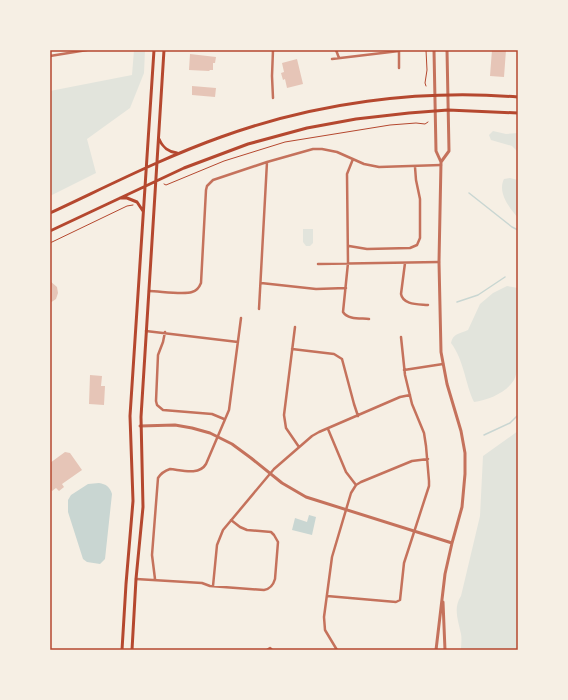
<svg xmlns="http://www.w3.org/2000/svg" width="568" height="700" viewBox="0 0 568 700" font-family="Roboto,sans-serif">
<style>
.green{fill:#e2e4dc}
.water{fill:#c9d6d2}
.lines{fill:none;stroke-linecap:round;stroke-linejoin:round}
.stream{stroke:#c9d6d2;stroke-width:1.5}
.building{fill:#e6c5b7}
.path{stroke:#b5482f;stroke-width:1}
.minor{stroke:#c5725c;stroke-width:2.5}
.tertiary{stroke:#c5725c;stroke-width:3}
.secondary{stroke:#b5482f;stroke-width:3}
.neatline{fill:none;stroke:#b5482f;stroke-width:1.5}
</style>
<rect width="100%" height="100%" fill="#f6efe4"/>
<path class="green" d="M134,50H145L144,73L130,108L87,139L96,173L50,196V91L132,75Z
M493,131L506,134L518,133V152L512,146L491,140L489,135Z
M510,178L518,180V218C510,208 497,193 504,179Z
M303,229H313V243L310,246H306L303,242Z
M507,286L518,288C518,307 522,366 514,380C506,393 488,400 474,402C465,383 464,360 451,343C453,333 460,334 468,330L480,304L493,293Z
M518,431V650H461C461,645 462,639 461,634C458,620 453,608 461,596L480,516L483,456Z"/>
<path class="water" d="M99,483C106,484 110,487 112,494L105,559L100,564L87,562L83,559L68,512V500L71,495L88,484Z
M309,515L316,517L312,535L292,530L295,518L307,522Z"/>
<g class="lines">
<path class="stream" d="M469,193L512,227L518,230
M457,302L478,295L505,277
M484,435L510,423L518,415"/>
</g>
<path class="building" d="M492,50H506L504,77L490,76Z
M190,54L216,57L215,63H213V70H210L209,71L189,70Z
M297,59L303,84L287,88L285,79L283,80L281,73L284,72L282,63Z
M192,86L216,88L215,97L192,95Z
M50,281L57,287L58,293L56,299L50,303Z
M90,375L102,376L101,386H105L104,405L89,404Z
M65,452L70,453L82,470L62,484L64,487L59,491L56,488L52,491L50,488V463Z"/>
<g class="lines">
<path class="path" d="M426,86L425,83L427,70L426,50
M164,184L166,185L224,161L285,142L390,125L416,123L425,124L428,122
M50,243L127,206L133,205"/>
<path class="minor" d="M273,50L272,76L273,98
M336,50L339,58
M399,50V68
M50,56L87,50
M332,59L399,51
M353,159L347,174L348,263L343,312C348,320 361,318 369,319
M349,246L367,249L410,248L417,245L420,238V199L416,180L415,167
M405,263L401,294C403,305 418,304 428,305
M318,264L439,262
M261,283L316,289L346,288
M149,291C159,291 183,295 192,292C196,291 199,288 201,283L206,190L207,186L213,180L267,162L313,149H322L337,152L364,164L379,167L441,165
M259,309L267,162
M295,327L284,415L286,428L299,447
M146,331L238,342
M165,332L163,342L158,355L156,401L157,405L163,410L212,414L224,419
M292,349L334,354L342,359L354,404L358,416
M404,370L443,364
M328,429L346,472L356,485
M136,579L202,583L210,586L264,590C270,589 273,586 275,579L278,542L274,535L271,532L247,530L240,527L231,520
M155,579L152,555L158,478C161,473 164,471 170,469C181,470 199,476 206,464L229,410L241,318
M213,586L217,545L223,530L274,469L312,436L319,432L400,397L410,395
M327,596L396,602L400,600L404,563L429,486V481L426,446L424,433L412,404L405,375L401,337
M267,650L270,648L272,650
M337,650L325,630L324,617L332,557L351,493L356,485L361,482L412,461L428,459"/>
<path class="tertiary" d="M434,50L436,151L441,162L439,262L441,352L447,384L461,431L465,453V474L462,507L452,543L445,574L436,650
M441,162L449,151L447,50
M140,426L175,425L192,428L210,433L232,444L251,458L282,483L306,497L452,543
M443,602L445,650"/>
<path class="secondary" d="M159,139C163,148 168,152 177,153
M120,198H127L137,202L143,211
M50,213C106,187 162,158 221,137C315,103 418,89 518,97
M50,231L184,168L248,144L307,128L356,119L409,113L448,110L518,113
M122,650L126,584L133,501L130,416L154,50
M132,650L136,579L143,507L141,417L164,50"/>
</g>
<rect width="568" height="700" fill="none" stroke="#f6efe4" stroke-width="102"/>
<rect x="51" y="51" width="466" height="598" class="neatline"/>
</svg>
